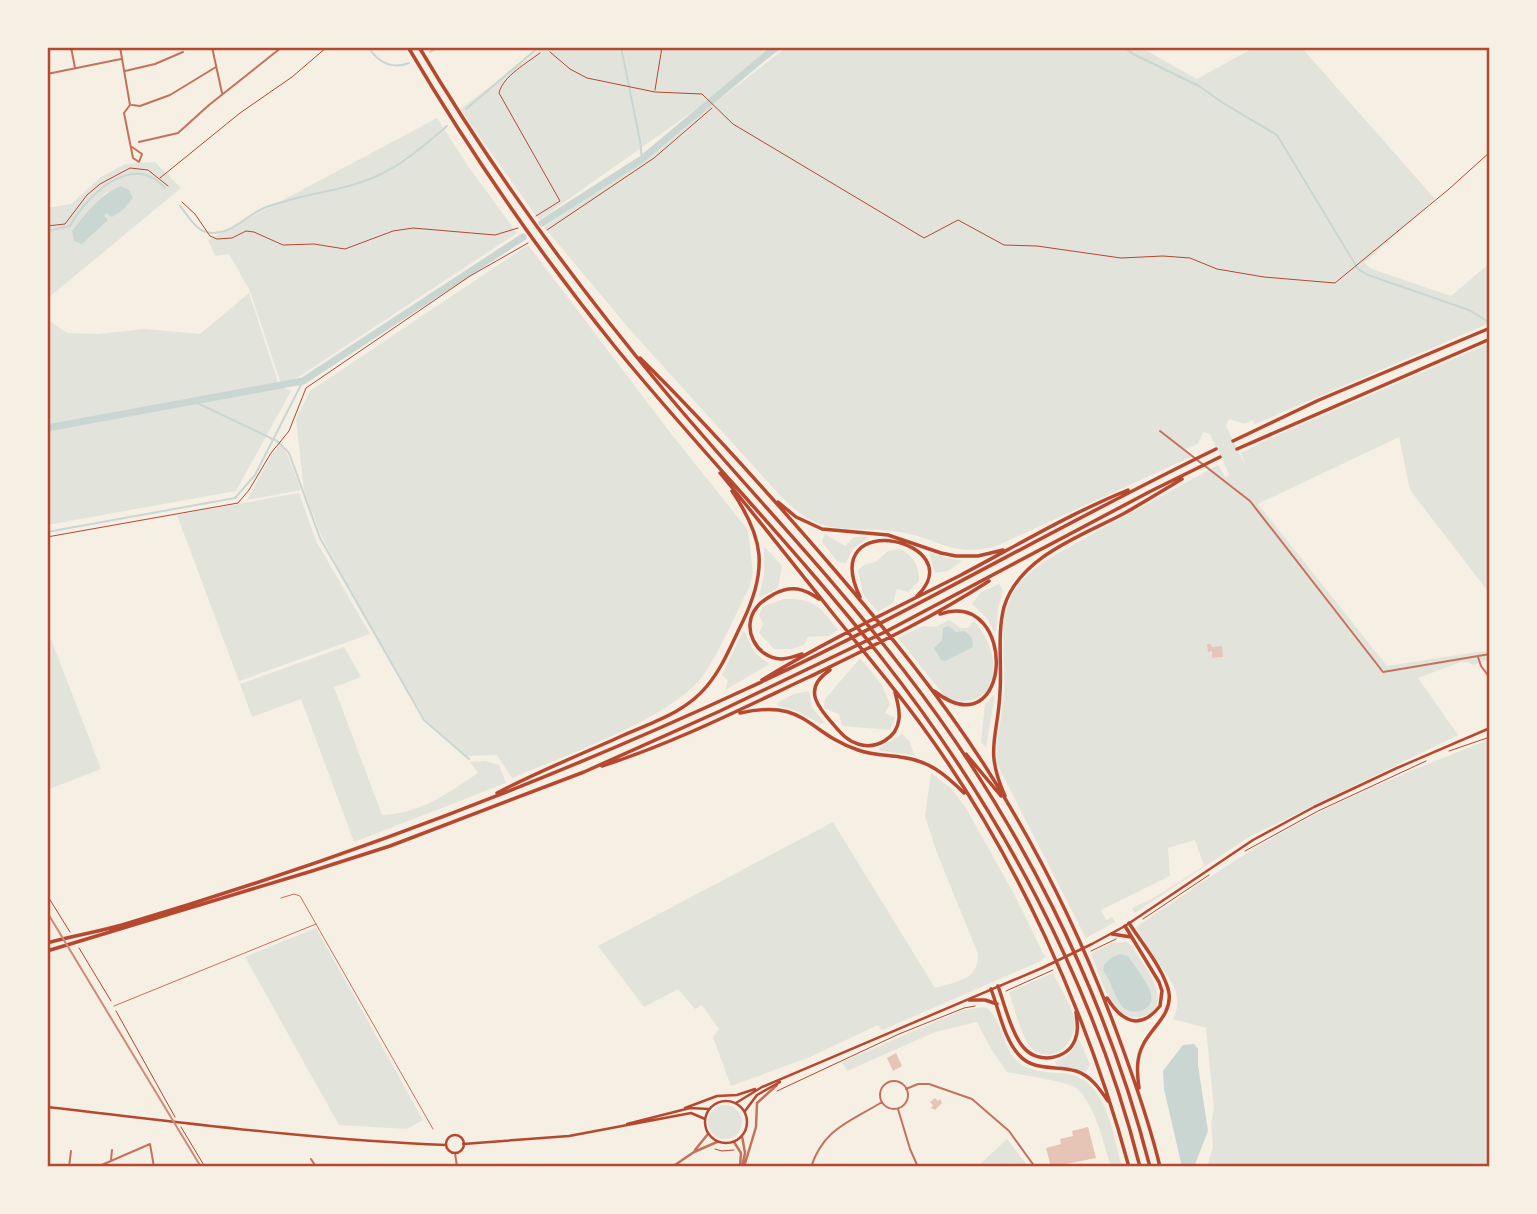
<svg xmlns="http://www.w3.org/2000/svg" width="1537" height="1214" viewBox="0 0 1537 1214" font-family="'Noto Sans',sans-serif">
<style>
.green{fill:#e2e4dc;fill-rule:evenodd}
.water{fill:#c9d6d2}
.lines{fill:none;stroke-linecap:round;stroke-linejoin:round}
.stream{stroke:#c9d6d2;stroke-width:2}
.river{stroke:#c9d6d2;stroke-width:7}
.building{fill:#e6c5b7}
.path{stroke:#b5482f;stroke-width:1}
.service{stroke:#c5725c;stroke-width:1}
.minor{stroke:#c5725c;stroke-width:2}
.tertiary{stroke:#c5725c;stroke-width:2.5}
.secondary{stroke:#b5482f;stroke-width:2.5}
.motorway{stroke:#b5482f;stroke-width:3.5}
.rail{stroke:#cf8b77;stroke-width:2}
.neatline{fill:none;stroke:#b5482f;stroke-width:2.5}
</style>
<rect width="100%" height="100%" fill="#f6efe4"/>
<path class="green" d="M544,47H784L539,220L460,109Z
M787,47H1140L1197,79L1255,47H1301L1435,199L1364,263L1372,269L1451,296L1490,263V323L1255,424L1252,420L1245,424L1229,419L1226,426L1245,465L1241,453L1262,442L1490,343V594L1410,490L1399,437L1258,504L1387,666L1490,650V659L1473,665L1468,662H1461L1418,678L1458,735L1249,837L1135,913L1132,908L1152,899L1204,866L1195,840L1168,848L1170,876L1101,910L1106,920L1112,917L1115,922L1086,938L997,764C995,741 1002,719 1004,695C1007,631 987,598 1051,557L1218,465L1226,478L1229,474L1210,434L1203,432L1198,444L1183,450L1191,457L994,547C950,556 943,541 905,533C878,527 847,533 820,524C802,518 790,505 777,492L632,332L544,227L642,159Z
M437,118L468,166L517,233L294,380L281,384L250,291L229,254L215,256L208,240Z
M155,162L181,188L47,299V208L71,204L101,177L125,164ZM108,191L107,213L72,231L93,205Z
M528,245L669,431L748,530L753,573L749,588C734,616 722,648 704,674C674,718 563,756 512,778L497,755L466,756L425,719L351,593L320,533L304,490L296,419L310,391Z
M249,293L279,385L291,391L236,491L47,525V319L67,333L98,334L144,329L200,334Z
M280,445L287,454L301,490L247,500L272,454Z
M299,493L316,541L370,634L239,681L177,515Z
M825,534L845,546L854,537H869L853,549L846,563L838,562L822,542Z
M764,546L782,566L778,588L761,597L759,596L764,575Z
M900,549C914,557 919,565 919,581L908,592L897,589L893,603L878,612L863,594L858,570L864,565L877,561L888,551Z
M929,553L962,561L948,571L935,573Z
M999,584L1003,590L998,609L996,631H994L987,618L972,604L981,592Z
M784,599C815,598 820,607 838,630L829,636L808,637L804,645L792,649H774L759,633L763,624L759,615L763,606Z
M949,620L961,628H968L974,621C1003,653 1005,712 947,699L898,638L923,626L936,627Z
M743,631L746,633C750,648 756,656 770,664L725,690L728,680L722,675Z
M51,639L101,769L47,790V641Z
M344,647L361,677L334,687L382,815C422,813 446,794 478,773L470,762L485,761L499,765L506,783L354,842L301,699L252,717L240,684Z
M860,658L882,685L890,704L885,713L895,718L890,730L842,726L839,714L824,708L825,699Z
M809,691L812,707L824,722L821,724L796,711L778,706L777,703L794,694Z
M995,694L986,748L981,742L985,704Z
M902,734L910,742L914,755L880,751L879,748Z
M1490,739V1167H1207L1213,1147L1211,1123L1214,1109L1206,1028L1173,1019C1186,993 1167,976 1153,956C1147,946 1142,937 1136,927C1176,900 1216,872 1257,847C1329,802 1411,771 1490,739Z
M931,773L951,788L966,808L1015,896L1045,957L1041,961L882,1030L878,1025L810,1057L731,1086L713,1037L719,1029L702,1005L695,1009L678,989L644,1007L598,946L833,822L935,988C956,982 979,980 978,954L937,853L925,816Z
M316,928L423,1120L407,1129L339,1125L245,957Z
M1126,942L1131,945C1142,962 1179,1008 1141,1017C1134,1018 1126,1017 1121,1012C1105,999 1099,972 1091,954L1111,943ZM1108,977L1142,979L1150,991H1115Z
M1053,973C1059,987 1070,1002 1074,1017C1079,1038 1057,1065 1035,1051C1022,1043 1014,1006 1009,992Z
M985,1007C1005,1020 1001,1052 1022,1065C1035,1073 1055,1072 1069,1074C1107,1081 1113,1136 1122,1167H1111C1104,1145 1095,1103 1076,1088C1066,1081 1022,1075 1007,1072L991,1049L977,1022L935,1032L847,1071L842,1062L963,1010Z
M1079,1039L1090,1064L1086,1072L1056,1065L1055,1061C1068,1058 1073,1050 1079,1039Z
M708 1122a17 17 0 1 1 34 0a17 17 0 1 1-34 0Z
M1007,1139L1026,1164L1021,1167H977Z"/>
<path class="water" d="M121,186L129,190L133,198L124,209L112,217L106,213L104,216L108,220L82,244L74,241L72,231C86,213 99,195 121,186Z
M948,626L956,632L965,631L972,638L973,647L945,661L941,660L934,648L942,640L943,628Z
M1120,954L1128,956C1135,967 1148,982 1151,994C1155,1012 1130,1017 1121,1005C1113,994 1111,980 1103,970L1104,965L1111,958Z
M1194,1044L1198,1049V1065L1208,1131L1194,1167H1182L1164,1089L1163,1071L1183,1045Z"/>
<g class="lines">
<path class="stream" d="M621,47L640,141L642,159
M1124,47L1133,54L1199,86L1223,103L1277,135L1358,269L1368,275L1469,310L1490,323
M371,51C381,64 393,69 409,63
M430,52L440,47
M466,109L539,47
M180,206C187,214 195,229 206,232C229,238 245,216 264,208C304,192 349,192 387,171C409,159 428,142 447,126
M47,231L70,226C87,195 132,151 165,188
M193,401L277,441L289,453L320,538L424,720L469,759
M47,532L235,498L255,475L303,381"/>
<path class="river" d="M542,223L642,159L776,47
M47,428L303,381L523,237"/>
</g>
<path class="building" d="M1207,644H1211L1212,647L1222,646L1223,657L1212,658V651L1208,652Z
M896,1053L902,1066L893,1071L887,1058Z
M935,1098L938,1101L940,1099L942,1103L935,1110L931,1108L933,1105L930,1102Z
M1088,1127L1096,1158L1051,1167L1046,1148L1061,1144L1060,1139L1073,1136L1072,1131Z"/>
<g class="lines">
<path class="path" d="M550,52L570,69L587,78L655,92L702,94L733,124L924,238L958,220L1004,245L1037,246L1121,258L1163,256L1190,258L1217,269L1264,277L1335,283L1449,189L1490,152
M655,90L662,47
M160,178L240,113L292,77L327,47
M182,202L195,214L210,236L217,239L232,238L246,231L254,232L283,245L314,244L345,249L393,231L413,228L495,235L518,228
M536,216L560,201L499,93C503,76 527,63 540,53
M47,226L65,224L87,195L100,184L130,168L148,170L168,186
M547,230L654,158L712,108
M47,537L238,503L249,490L271,453L289,431L306,388L470,276L528,243
M1449,751L1490,737
M1245,851L1318,811L1426,761
M47,895L70,932
M1143,919L1209,875
M79,948L111,1001
M1091,951L1116,939
M1006,991L1053,970
M116,1011L175,1117
M777,1091L899,1034L964,1008L975,1006
M181,1127L205,1167
M715,1149L722,1151L734,1150"/>
<path class="service" d="M281,898L294,894L300,896L433,1129
M114,1006L316,924"/>
<path class="minor" d="M71,47L75,68
M120,47L130,105L124,113L133,158L139,162L142,154L132,147
M212,47L222,93
M543,47L545,49
M125,71L155,64L183,52
M47,74L121,59
M132,105L140,106L170,95L216,67
M139,142L178,133L209,105L282,47
M1160,431L1250,501L1383,672L1490,654
M1478,657L1481,666L1490,678
M880 1095a14 14 0 1 1 28 0a14 14 0 1 1-28 0Z
M906,1089L918,1084H929L972,1099L1009,1131L1035,1167
M898,1109L910,1149L918,1167
M455,1153L457,1167
M311,1159L316,1167
M111,1160L112,1150
M69,1167L71,1151
M97,1167L150,1144L154,1167
M257,1167H258
M811,1167C824,1128 850,1122 882,1102"/>
<path class="tertiary" d="M734,1142L741,1153L740,1167
M695,1150L708,1134
M672,1167L694,1152L717,1142
M742,1167L745,1153L742,1136
M744,1167L756,1127L757,1103L777,1085"/>
<path class="secondary" d="M705 1122a21 21 0 1 1 42 0a21 21 0 1 1-42 0Z
M736,1103L762,1087L1042,968L1092,944L1125,926L1253,840L1314,807L1397,768L1490,728
M47,1107C180,1122 313,1140 446,1145
M685,1108L717,1096L737,1095L755,1089
M745,1111L757,1095L780,1082
M627,1124L690,1108L709,1109
M446 1144a9 9 0 1 1 18 0a9 9 0 1 1-18 0Z
M463,1144L569,1136L691,1113L705,1119"/>
<path class="motorway" d="M408,47C470,152 539,253 616,348C702,453 797,550 881,657C999,807 1093,981 1140,1167
M419,47C491,168 573,281 663,389C742,484 830,573 905,672C1018,818 1104,988 1150,1167
M640,358C708,425 771,496 833,568C887,631 940,696 985,766C1040,852 1085,944 1120,1041C1135,1082 1150,1124 1160,1167
M1233,441L1319,400L1490,328
M1237,449L1490,339
M720,473C755,515 789,559 823,601C856,643 891,683 922,726C1017,856 1087,1012 1129,1167
M778,502L796,517L822,529L888,535L941,553L956,556H978L1003,550
M860,597C816,505 974,541 917,596
M802,654C795,656 788,659 781,659C756,658 740,627 757,607C761,601 768,598 774,594C792,585 803,588 819,599
M830,670C803,688 816,705 833,724C840,732 847,741 858,744C876,750 897,738 899,719C900,709 897,701 895,692
M762,680C826,641 894,609 961,575C1016,546 1069,514 1128,490
M934,691C1013,752 1019,588 940,614
M740,713C806,698 807,733 858,750C872,755 886,755 900,757C928,760 945,774 964,793
M966,754L1001,796
M602,766C674,743 741,709 809,677C871,647 932,618 989,581
M497,793C539,771 582,754 624,735C653,722 686,712 707,686C723,667 732,643 743,621C768,569 764,538 732,491
M1005,796C984,749 998,738 1000,692C1002,664 997,634 1004,607C1019,557 1081,536 1123,514C1143,503 1162,491 1182,479
M1129,923C1141,942 1165,971 1169,993C1172,1015 1151,1028 1143,1045C1136,1058 1137,1073 1139,1088
M1112,934L1131,937
M47,943C72,936 97,932 122,925C334,862 543,783 744,690C905,616 1057,526 1216,449
M47,951L312,871L390,846L584,772L720,711L887,631L1151,491L1220,457
M998,986C1004,1003 1012,1035 1024,1048C1038,1064 1067,1060 1075,1040C1079,1030 1077,1022 1076,1012
M991,989C999,1010 1004,1039 1019,1055C1034,1072 1057,1065 1076,1071C1091,1076 1099,1088 1108,1101
M1107,998C1122,1022 1140,1031 1160,1006L1162,991L1159,982L1125,926
M969,1000H985L997,1004"/>
<path class="rail" d="M47,912L201,1167"/>
</g>
<rect width="1537" height="1214" fill="none" stroke="#f6efe4" stroke-width="98"/>
<rect x="49" y="49" width="1439" height="1116" class="neatline"/>
</svg>
